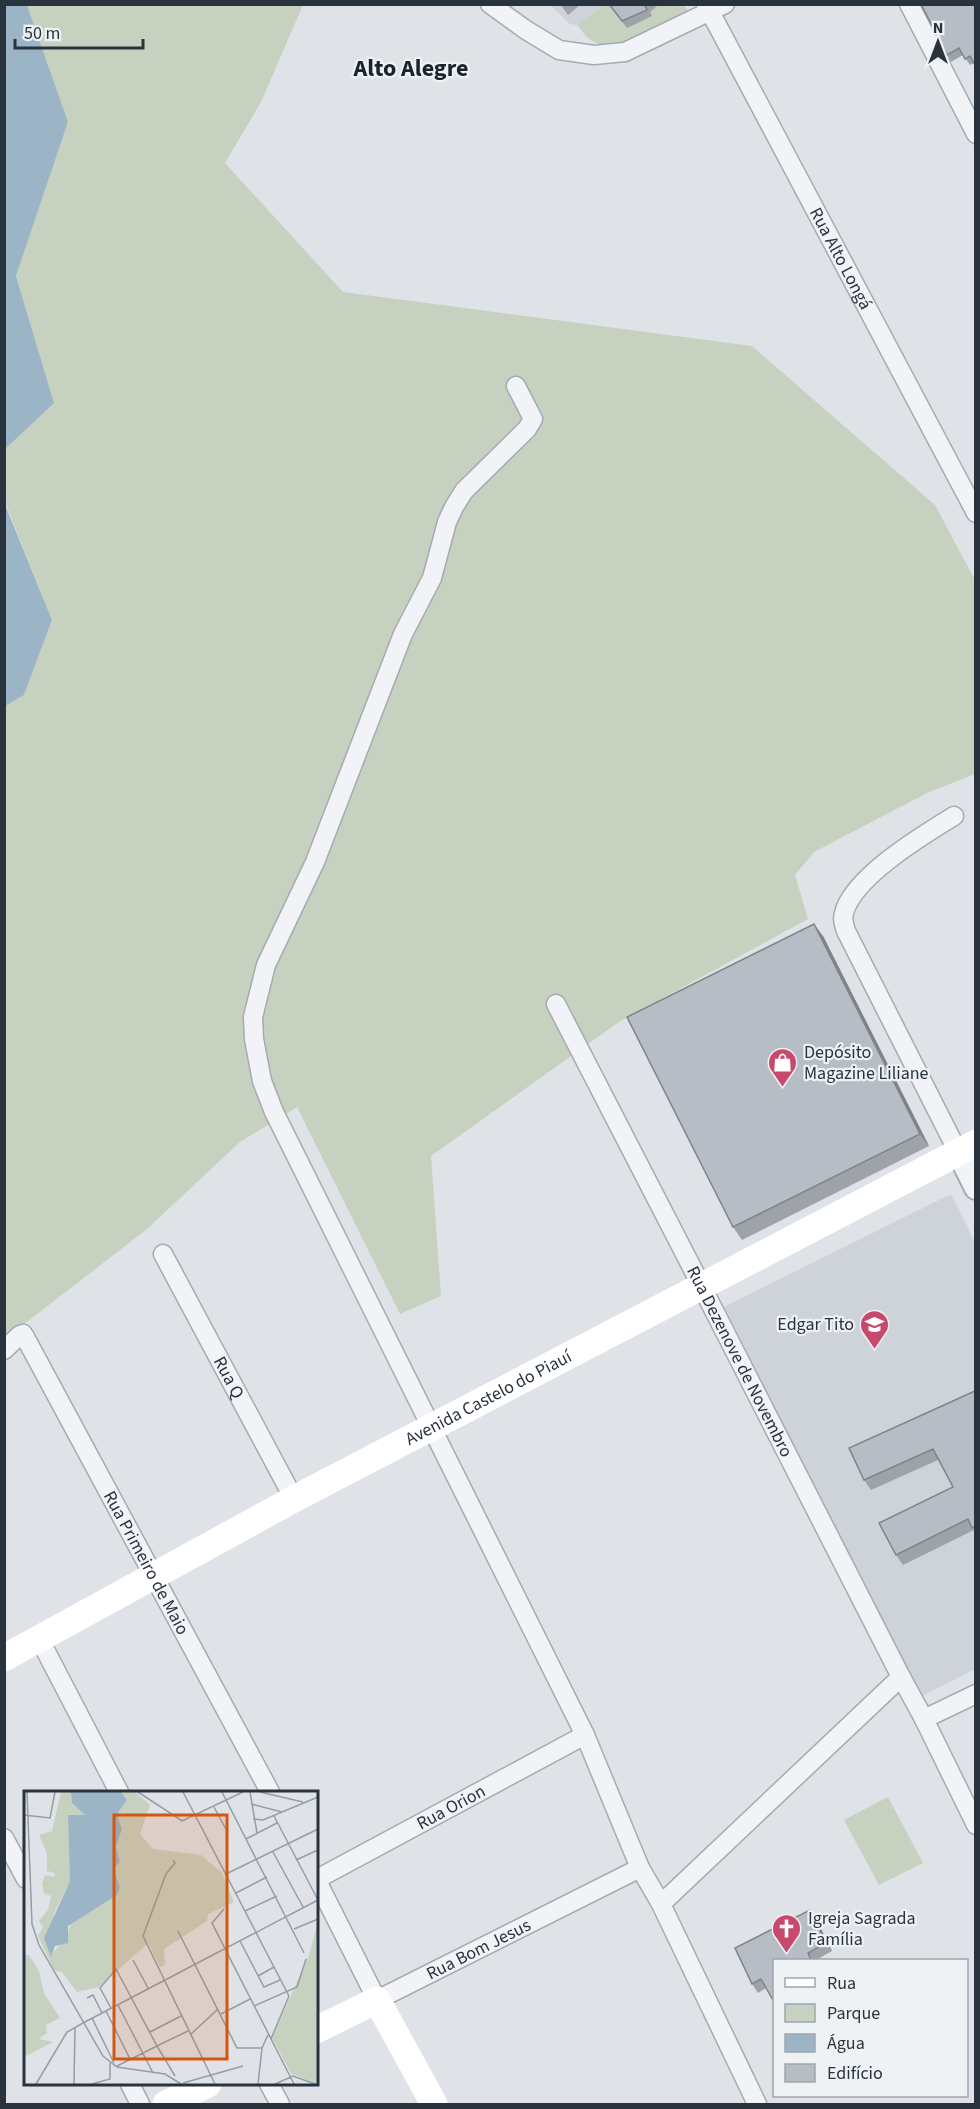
<svg xmlns="http://www.w3.org/2000/svg" width="980" height="2109" viewBox="0 0 980 2109" font-family="'Source Sans 3',sans-serif">
<style>
.built{fill:#cdd3d9}
.green{fill:#c7d1c0}
.water{fill:#9bb5c6}
.lines{fill:none;stroke-linecap:round;stroke-linejoin:round}
.minor-casing{stroke:#a5abb1;stroke-width:21}
.tertiary-casing{stroke:#a5abb1;stroke-width:26}
.minor{stroke:#f1f3f6;stroke-width:18}
.tertiary{stroke:#f1f3f6;stroke-width:22}
.secondary{stroke:#fff;stroke-width:27}
.wall{fill:#9da3a9}
.shaded-wall{fill:#7f8489}
.building{fill:#b6bdc4;stroke:#7f8489;stroke-width:1.5}
.labels{text-anchor:middle;stroke-width:4.5;stroke-linejoin:round;paint-order:stroke}
.street-label{font-size:18px;fill:#29333e;stroke:#eef2f5}
.poi-label{font-size:18px;fill:#29333e;stroke:#eef2f5;text-anchor:start}
.district-label{font-size:24px;font-weight:bold;fill:#1b242e;stroke:#eef2f5}
.inset-road{fill:none;stroke:#969da3;stroke-width:1.5}
.view{fill:#d55511;fill-opacity:0.15;stroke:#d55511;stroke-width:3}
.inset-edge{fill:none;stroke:#29333e;stroke-width:3}
</style>
<rect width="100%" height="100%" fill="#dfe3e7"/>
<path class="built" d="M550,5H604L577,25L570,24Z
M951,1194L975,1243V1669L920,1697L724,1307Z"/>
<path class="green" d="M27,5H303L261,102L225,163L343,292L752,346L935,505L975,580V774L927,793L814,852L795,875L808,919L619,1022L431,1156L441,1296L400,1314L297,1107L240,1142L147,1229L23,1325L5,1345V706L24,695L52,620L5,502L4,449L54,403L16,276L68,122Z
M604,5H684L688,11C664,25 618,59 589,39C585,36 581,29 577,25Z
M888,1797L923,1863L879,1885L844,1820Z"/>
<path class="water" d="M5,4L27,5L68,122L16,276L54,403L5,449Z
M4,502L52,620L24,695L5,706Z"/>
<g class="lines">
<defs>
<g id="minor">
<path d="M490,4L526,30L559,50L594,55L625,52L725,4"/>
<path id="s1" d="M706,4L976,513"/>
<path d="M909,4L976,134"/>
<path d="M516,386L533,419L527,429L464,491L454,507L447,522L432,578L403,634L315,862L266,965L253,1017L254,1039L262,1081L274,1112L585,1735L640,1868L661,1904L757,2104"/>
<path d="M954,816C923,835 853,877 844,913C842,919 844,925 846,931L958,1152"/>
<path id="s2" d="M556,1004L702,1287L901,1677L924,1719L976,1825"/>
<path id="s3" d="M163,1254L294,1499"/>
<path id="s4" d="M4,1350L20,1335L23,1334L25,1337L270,1792"/>
<path d="M40,1640L119,1792"/>
<path d="M924,1719L976,1694"/>
<path d="M4,1838L26,1879"/>
<path id="s5" d="M316,1879L377,2000L640,1868"/>
<path id="s6" d="M317,1879L585,1735"/>
<path d="M661,1904L901,1677"/>
<path d="M130,2084L140,2104"/>
<path d="M269,2084L280,2104"/>
</g>
<path id="tertiary" d="M958,1152L976,1188"/>
</defs>
<use href="#minor" class="minor-casing"/>
<use href="#tertiary" class="tertiary-casing"/>
<use href="#minor" class="minor"/>
<use href="#tertiary" class="tertiary"/>
<g class="secondary">
<path id="s7" d="M4,1658L294,1499L976,1143"/>
<path d="M316,2030L377,2000L434,2104"/>
<path d="M166,2104L208,2084"/>
</g>
</g>
<path class="wall" d="M560,4H581L568,15Z
M609,4H659L650,12L652,16L627,28Z
M975,4L974,63L970,65L963,55L951,62L947,55Z
M823,936L929,1146L742,1240L733,1227Z
M975,1391V1532L974,1530L903,1565L896,1555L953,1487L938,1460L871,1490L864,1480Z
M810,1910L816,1919L832,1951L816,1960H774V2002L766,1988L758,1993L752,1984L735,1948Z"/>
<path class="shaded-wall" d="M814,924L823,936L929,1146L920,1134Z
M810,1910L816,1919L832,1951L826,1943Z"/>
<path class="building" d="M609,4H647L645,6L647,10L622,21Z
M925,4H975V65L970,56L965,59L959,48L947,55L922,6Z
M814,924L920,1134L733,1227L627,1017Z
M975,1391V1526L972,1528L968,1519L896,1555L879,1523L953,1487L933,1449L864,1480L849,1448Z
M810,1910L826,1943L808,1953L811,1960H774V2002L761,1979L752,1984L735,1948Z"/>
<defs>
<symbol id="shop-pin" viewBox="-11 -11 22 30"><path d="M0 17L-7.5 6A9.5 9.5 0 1 1 7.5 6Z" fill="#c7496b" stroke="#eef2f5"/><path d="M-5-2.5h2.3a2.7 3.5 0 0 1 5.4 0H5L5.5 6h-11ZM-1.5-2.5h3a1.5 2.3 0 0 0-3 0Z" fill="#fff"/></symbol>
<symbol id="school-pin" viewBox="-11 -11 22 30"><path d="M0 17L-7.5 6A9.5 9.5 0 1 1 7.5 6Z" fill="#c7496b" stroke="#eef2f5"/><path d="M0-5L7-2L0 1L-7-2ZM-4 1L0 2.5L4 1V4Q0 6-4 4Z" fill="#fff"/></symbol>
<symbol id="church-pin" viewBox="-11 -11 22 30"><path d="M0 17L-7.5 6A9.5 9.5 0 1 1 7.5 6Z" fill="#c7496b" stroke="#eef2f5"/><path d="M-1.2-6h2.4v3.5h3.3v2.4h-3.3V6h-2.4V-.1h-3.3v-2.4h3.3Z" fill="#fff"/></symbol>
</defs>
<g fill-rule="evenodd">
<use href="#shop-pin" x="766" y="1046" width="33" height="45"/>
<use href="#school-pin" x="858" y="1308" width="33" height="45"/>
<use href="#church-pin" x="770" y="1912" width="33" height="45"/>
</g>
<g class="labels">
<g class="street-label">
<text dy="6" stroke="none"><textPath href="#s1" startOffset="288">Rua Alto Longá</textPath></text>
<text dy="6" stroke="none"><textPath href="#s2" startOffset="402">Rua Dezenove de Novembro</textPath></text>
<text dy="6" stroke="none"><textPath href="#s3" startOffset="140">Rua Q</textPath></text>
<text dy="6" stroke="none"><textPath href="#s7" startOffset="550">Avenida Castelo do Piauí</textPath></text>
<text dy="6" stroke="none"><textPath href="#s4" startOffset="285">Rua Primeiro de Maio</textPath></text>
<text dy="6" stroke="none"><textPath href="#s6" startOffset="152">Rua Orion</textPath></text>
<text dy="6" stroke="none"><textPath href="#s5" startOffset="249">Rua Bom Jesus</textPath></text>
</g>
<g class="poi-label">
<text x="804" y="1058">Depósito<tspan x="804" dy="21">Magazine Liliane</tspan></text>
<text x="854" y="1330" text-anchor="end">Edgar Tito</text>
<text x="808" y="1924">Igreja Sagrada<tspan x="808" dy="21">Família</tspan></text>
</g>
<g class="district-label">
<text x="411" y="76">Alto Alegre</text>
</g>
</g>
<g transform="translate(24 1791)">
<rect width="294" height="294" fill="#dfe3e7"/>
<path d="M37,1H47L48,12L61,24H45L46,90L30,122L27,164L41,148L47,133L93,104L96,96L88,77L96,71L92,56L98,38L93,23L103,9L97,1H111L126,14L116,43L129,58L177,64L198,82L210,111L184,123L183,130L140,158L141,174L136,176L124,152L75,196L53,201L38,181L30,179L14,145L19,136L15,130L24,119L27,105L20,102L18,93L21,84L30,86L31,82L23,80V62L15,44L28,40ZM294,131V293H291L267,282L248,247L285,164ZM0,164H5L15,180L20,202L36,227L22,234L23,242L15,248L29,251L0,266Z" fill="#c7d1c0"/>
<path d="M47,1H97L103,9L93,23L98,38L92,56L96,71L89,78L96,96L93,104L44,135V152L31,155L27,166L20,147L46,90L44,24H61L48,12Z" fill="#9bb5c6"/>
<path class="inset-road" d="M3,1L8,133L15,154L79,265L93,276L141,283L157,293M114,1L158,30L219,1M159,1L265,205M198,1L280,162M226,1L233,42M236,1L279,11M227,13L258,21M190,16L204,42M0,24L26,27L31,1M250,25L294,109M229,28L239,29L294,6M222,48L253,32M249,61L279,116M149,69L151,72L142,83L119,145L191,293M272,69L294,59M202,83L294,38M212,102L243,86M200,118L188,132L270,293M221,120L253,105M270,138L294,128M154,140L213,257H238M216,150L240,196L256,189M109,169L124,197M234,185L250,176M63,207L69,204L78,222M94,214L129,282M230,215L273,196L282,168M87,217L76,197L92,178L133,255L164,240M82,220L106,268M197,223L226,208M68,227L90,272M59,232L294,109M126,241L157,225M166,244L194,218M247,248L265,205M93,275L133,255L151,285M159,292L219,275M12,293L43,241L59,232M50,293L51,237M68,293L86,288V272M234,293L238,257L244,244M251,293L269,285L291,293"/>
<path class="view" d="M90,24H203V268H90Z"/>
<rect width="294" height="294" class="inset-edge"/>
</g>
<rect width="980" height="2109" fill="none" stroke="#29333e" stroke-width="12"/>
<rect x="773" y="1959" width="195" height="138" fill="#eef2f5" stroke="#9fa6ac" stroke-width="1.5"/>
<rect x="785" y="1978" width="30" height="9" fill="#ffffff" stroke="#9fa6ac" stroke-width="1.5"/>
<text x="827" y="1989" font-size="18" fill="#29333e">Rua</text>
<rect x="785" y="2004" width="30" height="18" fill="#c7d1c0" stroke="#9fa6ac" stroke-width="1.5"/>
<text x="827" y="2019" font-size="18" fill="#29333e">Parque</text>
<rect x="785" y="2034" width="30" height="18" fill="#9bb5c6" stroke="#9fa6ac" stroke-width="1.5"/>
<text x="827" y="2049" font-size="18" fill="#29333e">Água</text>
<rect x="785" y="2064" width="30" height="18" fill="#b6bdc4" stroke="#9fa6ac" stroke-width="1.5"/>
<text x="827" y="2079" font-size="18" fill="#29333e">Edifício</text>
<g transform="translate(938 42)" stroke="#eef2f5" stroke-width="4.5" paint-order="stroke">
<path d="M0-4.5L10 22L0 15L-10 22Z" fill="#29333e"/>
<text y="-9" font-size="16" font-weight="bold" text-anchor="middle" fill="#29333e">N</text>
</g>
<path d="M15 39v9h128v-9" fill="none" stroke="#29333e" stroke-width="3"/>
<text x="24" y="39" font-size="18" fill="#29333e" stroke="#eef2f5" stroke-width="4.5" paint-order="stroke">50 m</text>
</svg>
